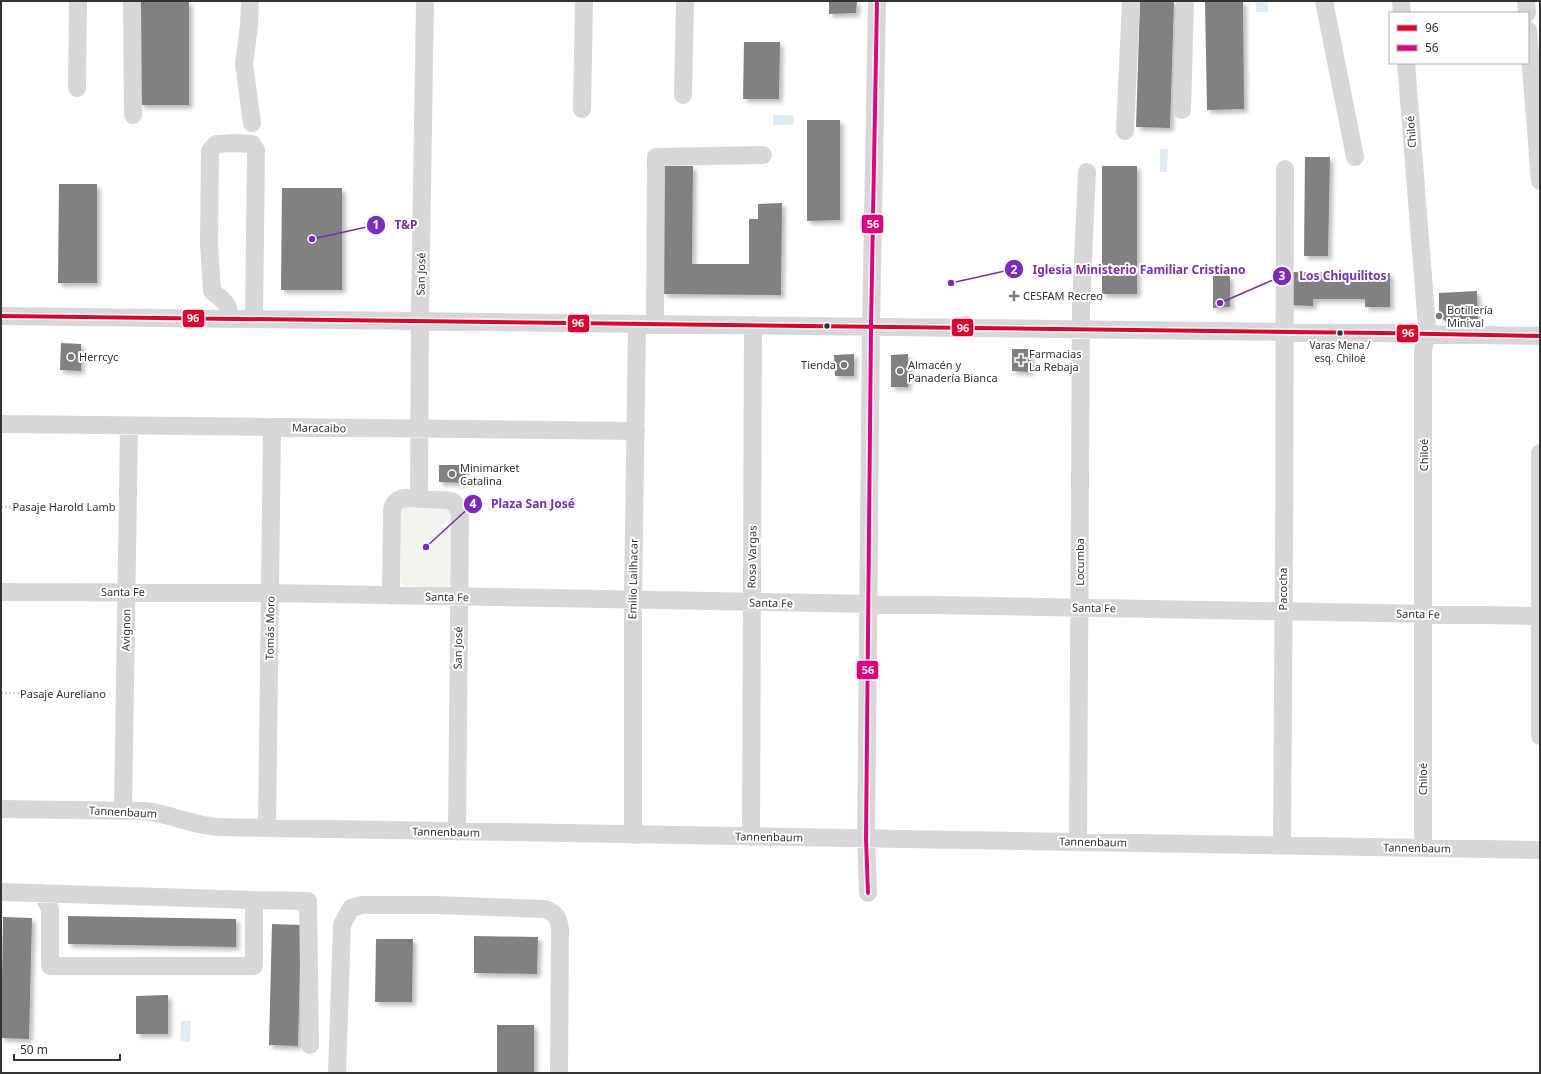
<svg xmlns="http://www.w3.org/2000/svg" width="1541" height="1074" viewBox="0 0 1541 1074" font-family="'Noto Sans',sans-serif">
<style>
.green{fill:#f1f5ed}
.water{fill:#ddebf3}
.building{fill:#818181;filter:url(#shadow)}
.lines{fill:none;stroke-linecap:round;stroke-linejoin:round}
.path{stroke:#d6d6d6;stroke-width:2.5;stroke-dasharray:2 2;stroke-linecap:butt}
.minor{stroke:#d7d7d7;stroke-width:18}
.bus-1-casing{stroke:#fff;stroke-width:7}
.bus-2-casing{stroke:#fff;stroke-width:7}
.bus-1{stroke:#e4002b;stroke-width:4}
.bus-2{stroke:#e5007d;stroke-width:4}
.poi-dot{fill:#7a7a7a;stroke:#fff;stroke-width:1.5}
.bus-dot{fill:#333;stroke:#fff;stroke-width:1.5}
.labels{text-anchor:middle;stroke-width:4;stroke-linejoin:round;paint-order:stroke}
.bus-label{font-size:10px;fill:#333;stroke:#fff}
.street-label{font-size:11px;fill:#333;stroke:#fff}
.poi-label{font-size:11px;fill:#333;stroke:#fff;text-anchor:start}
.leader{fill:none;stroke:#7b2cbf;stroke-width:1.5}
.callout-dot{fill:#7b2cbf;stroke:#fff;stroke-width:1.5}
.mark-label{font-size:12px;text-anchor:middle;font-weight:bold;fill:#fff}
.callout-label{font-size:12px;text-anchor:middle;font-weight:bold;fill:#7b2cbf;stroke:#fff;stroke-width:4;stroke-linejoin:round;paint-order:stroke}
.line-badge{stroke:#fff;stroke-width:1.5}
.badge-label{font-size:11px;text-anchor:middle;font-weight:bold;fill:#fff}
</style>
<defs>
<filter id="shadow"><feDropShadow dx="3.5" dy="3.5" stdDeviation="2" flood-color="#0004"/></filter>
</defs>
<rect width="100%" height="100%" fill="#fff"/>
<path class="green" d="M405,506L446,508L451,512V583L447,588L406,586L401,583V511Z"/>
<path class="water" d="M1256,1H1268V12H1256Z
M773,115H793V125H773Z
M1160,149H1168L1167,172H1160Z
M181,1021H191L190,1042L180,1041Z"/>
<path class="building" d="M140,1H189V105H140Z
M829,1H857L856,13L829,14Z
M1140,1H1174L1170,128L1136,127Z
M1205,1H1243L1244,109L1207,110Z
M744,42H780L779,99H743Z
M807,120H840V220L807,221Z
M1305,157H1330L1328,256H1304Z
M664,166H693L692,264H749V219H758V204L782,203L781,295L663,294Z
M1102,166H1137V294H1102Z
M59,184H97V283H58Z
M282,188H342V290H281Z
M1290,272L1390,273V307H1365V299H1313V306L1289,305Z
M1213,276H1230V307L1213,308Z
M1477,291L1478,324L1448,323L1439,316V293Z
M61,343L81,344V371L60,370Z
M1012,349H1031L1030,372L1012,371Z
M854,354V376H835L834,355Z
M908,354V387H891V355Z
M439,465H465V483L439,482Z
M68,916L236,919V947L68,944Z
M3,917L32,918L29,1039L1,1038Z
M272,924L301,925L298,1046L269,1045Z
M474,936L538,937L537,974L474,973Z
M376,939H413L412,1002H375Z
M168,995V1034H136V996Z
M497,1025H534V1073H497Z"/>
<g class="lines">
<path class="path" d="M1,507H112
M1,693L110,694"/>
<path class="minor" d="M132,1L133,115
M250,1L249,26L244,64L252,123
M1324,1L1355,157
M1401,1L1402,13
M1526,1L1527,13
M1528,30L1540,181
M1406,63L1427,327L1423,351V848
M77,88L78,1
M683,95L685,1
M582,109L584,1
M1182,110L1185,1
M1125,131L1131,1
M1,316L1380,333L1540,336
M230,319C228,300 225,303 212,291L209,243L210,151L216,144L232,143L252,144L256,150L254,319
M655,324L656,157L763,155
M1,424L636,431
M1540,453V736
M419,498L420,312L425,1
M1,592L270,593L1540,616
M391,596L392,510C393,503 398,499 405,498L447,500C455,501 459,507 460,515L457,832
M1,809L145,811C170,814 192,825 217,827L1540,850
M123,811L129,426
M267,828L272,428
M633,835V600L637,324
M751,837L753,325
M1078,842L1081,305L1087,172
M1282,845C1283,620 1286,394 1285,169
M1,892L254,900V966H50V909L42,893
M868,893L866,839L871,327L877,1
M254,900L308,901L310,1045
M337,1073L342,925L351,908L362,905H435L545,909C556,914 558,916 560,929L559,1073"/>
<defs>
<path id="bus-1" d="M1,316L1380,333L1540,336"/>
<path id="bus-2" d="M868,893L866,839L871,327L877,1"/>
</defs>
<use href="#bus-1" class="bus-1-casing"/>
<use href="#bus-2" class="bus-2-casing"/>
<use href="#bus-1" class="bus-1"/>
<use href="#bus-2" class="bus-2"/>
</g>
<g class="poi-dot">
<path d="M1012 290h4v4h4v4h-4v4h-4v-4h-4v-4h4z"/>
<circle cx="1439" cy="316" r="4"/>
<circle cx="71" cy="357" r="4"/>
<path d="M1019 354h4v4h4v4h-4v4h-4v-4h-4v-4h4z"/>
<circle cx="844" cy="365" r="4"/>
<circle cx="900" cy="371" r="4"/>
<circle cx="452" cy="474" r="4"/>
</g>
<g class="bus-dot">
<circle cx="827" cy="326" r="3.5"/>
<circle cx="1340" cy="333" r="3.5"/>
</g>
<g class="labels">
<g class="bus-label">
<text x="1340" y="349">Varas Mena /<tspan x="1340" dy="13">esq. Chiloé</tspan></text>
</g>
<g class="street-label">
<text transform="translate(1411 132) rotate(-94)" y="4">Chiloé</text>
<text transform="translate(421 274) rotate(-89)" y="4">San José</text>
<text transform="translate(319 428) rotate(1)" y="4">Maracaibo</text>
<text transform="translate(1424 455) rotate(-90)" y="4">Chiloé</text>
<text x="64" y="511">Pasaje Harold Lamb</text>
<text transform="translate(752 557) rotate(-89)" y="4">Rosa Vargas</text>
<text transform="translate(1080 562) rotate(-90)" y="4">Locumba</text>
<text transform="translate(633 579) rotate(-89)" y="4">Emilio Lailhacar</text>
<text transform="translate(1283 589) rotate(-90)" y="4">Pacocha</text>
<text x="123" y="596">Santa Fe</text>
<text transform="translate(447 597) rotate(1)" y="4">Santa Fe</text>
<text transform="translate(771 603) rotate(1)" y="4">Santa Fe</text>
<text transform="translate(1094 608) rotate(1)" y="4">Santa Fe</text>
<text transform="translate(1418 614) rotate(1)" y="4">Santa Fe</text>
<text transform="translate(270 628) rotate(-89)" y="4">Tomás Moro</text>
<text transform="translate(126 630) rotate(-89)" y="4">Avignon</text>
<text transform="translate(458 648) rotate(-89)" y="4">San José</text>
<text x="63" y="698">Pasaje Aureliano</text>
<text transform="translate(1423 779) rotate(-90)" y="4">Chiloé</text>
<text transform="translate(123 812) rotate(3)" y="4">Tannenbaum</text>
<text transform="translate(446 832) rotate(1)" y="4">Tannenbaum</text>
<text transform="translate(769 837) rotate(1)" y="4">Tannenbaum</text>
<text transform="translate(1093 842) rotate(1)" y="4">Tannenbaum</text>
<text transform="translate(1417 848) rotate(1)" y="4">Tannenbaum</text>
</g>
<g class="poi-label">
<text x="1023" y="300">CESFAM Recreo</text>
<text x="1447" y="314">Botillería<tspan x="1447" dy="13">Minival</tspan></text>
<text x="1029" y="358">Farmacias<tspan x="1029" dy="13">La Rebaja</tspan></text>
<text x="79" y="361">Herrcyc</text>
<text x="836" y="369" text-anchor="end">Tienda</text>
<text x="908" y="369">Almacén y<tspan x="908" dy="13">Panadería Bianca</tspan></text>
<text x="460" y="472">Minimarket<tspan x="460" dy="13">Catalina</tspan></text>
</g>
</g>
<path class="leader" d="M312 239L376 225M951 283L1014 269M1220 303L1282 276M426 547L473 504"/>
<g class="callout-dot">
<circle cx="312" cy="239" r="4"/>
<circle cx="951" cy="283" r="4"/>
<circle cx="1220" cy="303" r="4"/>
<circle cx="426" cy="547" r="4"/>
<circle cx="376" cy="225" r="10"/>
<circle cx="1014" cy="269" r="10"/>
<circle cx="1282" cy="276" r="10"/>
<circle cx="473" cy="504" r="10"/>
</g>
<g class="mark-label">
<text x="376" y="229">1</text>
<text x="1014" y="274">2</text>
<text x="1282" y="280">3</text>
<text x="473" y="508">4</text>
</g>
<g class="callout-label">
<text x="406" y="229">T&amp;P</text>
<text x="1139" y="274">Iglesia Ministerio Familiar Cristiano</text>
<text x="1343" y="280">Los Chiquilitos</text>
<text x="533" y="508">Plaza San José</text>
</g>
<g class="line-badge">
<rect x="861" y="214" width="23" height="20" rx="4" fill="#e5007d"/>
<rect x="182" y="309" width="23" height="19" rx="4" fill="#e4002b"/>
<rect x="567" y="314" width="23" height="19" rx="4" fill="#e4002b"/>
<rect x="951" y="318" width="23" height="19" rx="4" fill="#e4002b"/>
<rect x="1396" y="324" width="23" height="19" rx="4" fill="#e4002b"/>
<rect x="856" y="660" width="23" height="20" rx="4" fill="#e5007d"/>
</g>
<g class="badge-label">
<text x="873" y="228">56</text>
<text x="193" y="322">96</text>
<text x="578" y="327">96</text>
<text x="963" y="332">96</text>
<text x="1408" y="337">96</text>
<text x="868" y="674">56</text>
</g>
<rect width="1541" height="1074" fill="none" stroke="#333333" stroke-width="4"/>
<rect x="1389" y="12" width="140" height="52" fill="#ffffff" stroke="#adadad"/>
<rect x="1397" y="25" width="20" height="6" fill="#e4002b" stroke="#adadad"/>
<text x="1425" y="32" font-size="12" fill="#333333">96</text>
<rect x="1397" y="45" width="20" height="6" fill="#e5007d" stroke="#adadad"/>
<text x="1425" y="52" font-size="12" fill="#333333">56</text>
<path d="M14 1054v6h106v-6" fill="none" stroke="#333333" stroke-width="2"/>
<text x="20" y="1054" font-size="12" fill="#333333" stroke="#ffffff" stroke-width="3" paint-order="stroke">50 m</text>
</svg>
